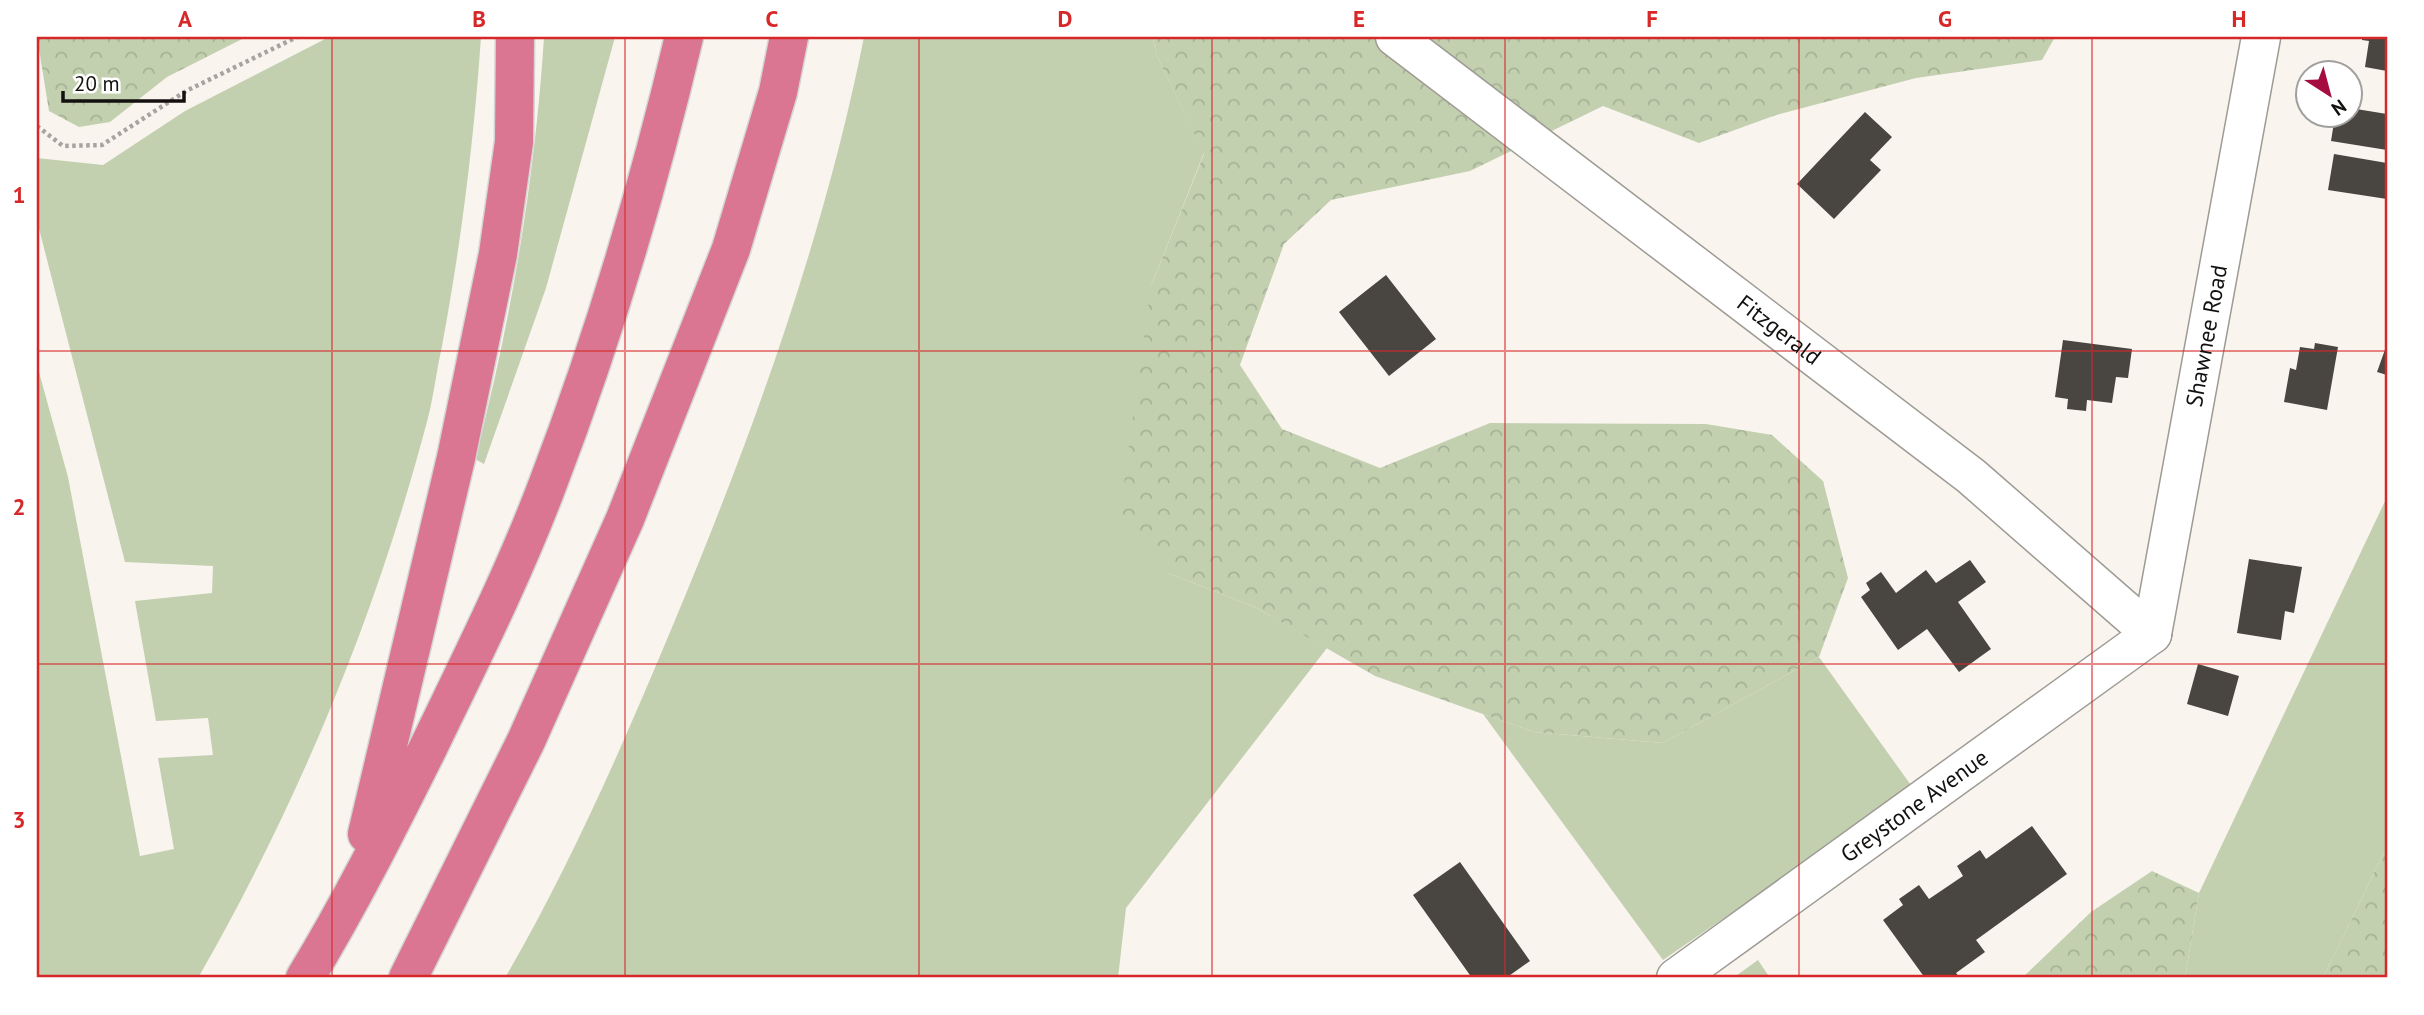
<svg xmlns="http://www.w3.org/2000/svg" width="2424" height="1015" viewBox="0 0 2424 1015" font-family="'PT Sans',sans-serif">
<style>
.grass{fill:#c2d0b0}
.forest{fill:url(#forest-crowns)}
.building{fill:#494540}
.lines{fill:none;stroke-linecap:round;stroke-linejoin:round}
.minor-casing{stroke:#9e9a94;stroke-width:41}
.highway-casing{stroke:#d5d4d4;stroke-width:41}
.path{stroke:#a8a39f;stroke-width:4.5;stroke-dasharray:3.5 3.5;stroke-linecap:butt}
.minor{stroke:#fff;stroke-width:38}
.highway{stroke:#da7691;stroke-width:38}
.grid{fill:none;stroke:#d62828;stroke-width:2;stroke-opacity:0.55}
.labels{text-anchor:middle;stroke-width:7;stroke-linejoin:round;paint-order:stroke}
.street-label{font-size:23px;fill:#13110f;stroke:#fff}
.neatline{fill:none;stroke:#d62828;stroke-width:2.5}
.grid-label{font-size:23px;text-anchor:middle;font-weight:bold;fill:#d62828}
</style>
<defs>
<pattern id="forest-crowns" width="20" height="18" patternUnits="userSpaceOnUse" patternTransform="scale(1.75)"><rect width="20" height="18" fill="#c2d0b0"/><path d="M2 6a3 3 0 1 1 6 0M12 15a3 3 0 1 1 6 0" fill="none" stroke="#a6b296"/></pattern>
</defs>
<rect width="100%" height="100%" fill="#faf4ee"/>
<path class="grass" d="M329,37H481C474,140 461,244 442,346C436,373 433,402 425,429C374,621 297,805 198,978H37V365L68,477L140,856L174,849L158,758L213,755L208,718L156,721L135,601L212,593L213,566L125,562L37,221V158L103,165L185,111Z
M544,37H615L546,288L484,464L475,459C511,322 535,179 544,37Z
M864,37H1153L1156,54L1204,153L1151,286L1168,573L1255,607L1327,648L1126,908L1118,978H505C570,866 623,745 673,625C752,436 824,238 864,37Z
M2387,497V846L2323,978H2185L2199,893Z
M1819,657L1913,788L1663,960L1483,714L1534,732L1663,743Z
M1758,960L1770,978H1733Z"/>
<path class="forest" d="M37,37H246L167,77L110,122L79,127L49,111Z
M1153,37H2055L2042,60L1916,78L1776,115L1699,143L1603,106L1470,171L1331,200L1284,244L1240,365L1282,429L1380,468L1490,423L1706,424L1772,435L1823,481L1848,578L1819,657L1663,743L1534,732L1375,676L1255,607L1168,573L1118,527L1151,286L1204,154L1156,54Z
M2387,846V978H2323Z
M2152,871L2199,893L2185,978H2022L2091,912Z"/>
<path class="building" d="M2362,37H2387V71L2365,67L2369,41L2362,40Z
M2350,108L2387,114V150L2331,141L2335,116H2350Z
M1865,112L1892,137L1870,160L1881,170L1834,219L1797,184Z
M2334,154L2387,163V199L2328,190Z
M1386,275L1436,339L1389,376L1339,312Z
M2063,340L2132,349L2128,378L2116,377L2112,403L2087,400L2086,411L2067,409L2068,399L2055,397Z
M2315,343L2338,347L2327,410L2284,402L2290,368L2296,370L2300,347L2314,349Z
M2387,344V375L2377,372Z
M2249,559L2302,567L2294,613L2285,611L2281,640L2237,633Z
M1970,560L1986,582L1958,602L1991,649L1959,672L1927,629L1898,650L1861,597L1870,590L1866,583L1881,572L1896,593L1926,570L1936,583Z
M2198,664L2239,676L2228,716L2187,704Z
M2032,826L2067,874L1976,940L1985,952L1956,973L1960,978H1925L1883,920L1903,905L1899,899L1919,885L1929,899L1963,876L1957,866L1980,850L1986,859Z
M1460,862L1530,961L1506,978H1472L1413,895Z"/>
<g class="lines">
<defs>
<g id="minor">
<path id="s1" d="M1395,37L1971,476L2152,634"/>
<path id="s2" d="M2152,634L2261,37"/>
<path id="s3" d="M1676,978L2152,634"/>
</g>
<path id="highway" d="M367,834L456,458L498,254L514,142L515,37
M305,978C350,904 388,828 427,750C469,663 513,576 547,486C603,340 648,189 684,37
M408,978L526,741L625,519L731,249L778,92L789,37"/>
</defs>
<use href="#minor" class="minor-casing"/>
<use href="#highway" class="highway-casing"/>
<path class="path" d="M37,126L63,146L102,145L186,91L297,37"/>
<use href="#minor" class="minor"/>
<use href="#highway" class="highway"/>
</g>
<path class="grid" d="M332,37V978M625,37V978M919,37V978M1212,37V978M1505,37V978M1799,37V978M2092,37V978M37,351H2387M37,664H2387"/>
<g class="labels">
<g class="street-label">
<text dy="8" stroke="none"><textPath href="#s1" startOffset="483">Fitzgerald</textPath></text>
<text dy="8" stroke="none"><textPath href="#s2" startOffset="303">Shawnee Road</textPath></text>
<text dy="8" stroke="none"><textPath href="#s3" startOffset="294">Greystone Avenue</textPath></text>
</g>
</g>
<rect width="2424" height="1015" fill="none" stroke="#ffffff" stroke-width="77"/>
<g transform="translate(2329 94) rotate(144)"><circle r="33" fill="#ffffff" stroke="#a1a09f" stroke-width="2"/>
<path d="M0-5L12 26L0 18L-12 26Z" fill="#a50c40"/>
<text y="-10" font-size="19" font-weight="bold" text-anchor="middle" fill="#13110f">N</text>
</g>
<path d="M63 91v10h121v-10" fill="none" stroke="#13110f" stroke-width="3.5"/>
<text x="74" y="91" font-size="21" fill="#13110f" stroke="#ffffff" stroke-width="5" paint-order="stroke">20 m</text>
<rect x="38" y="38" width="2348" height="938" class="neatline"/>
<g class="grid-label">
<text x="185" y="27">A</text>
<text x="479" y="27">B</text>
<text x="772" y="27">C</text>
<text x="1065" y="27">D</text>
<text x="1359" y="27">E</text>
<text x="1652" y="27">F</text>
<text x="1945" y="27">G</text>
<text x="2239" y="27">H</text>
<text x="19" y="203">1</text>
<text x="19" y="515">2</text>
<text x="19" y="828">3</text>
</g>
</svg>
